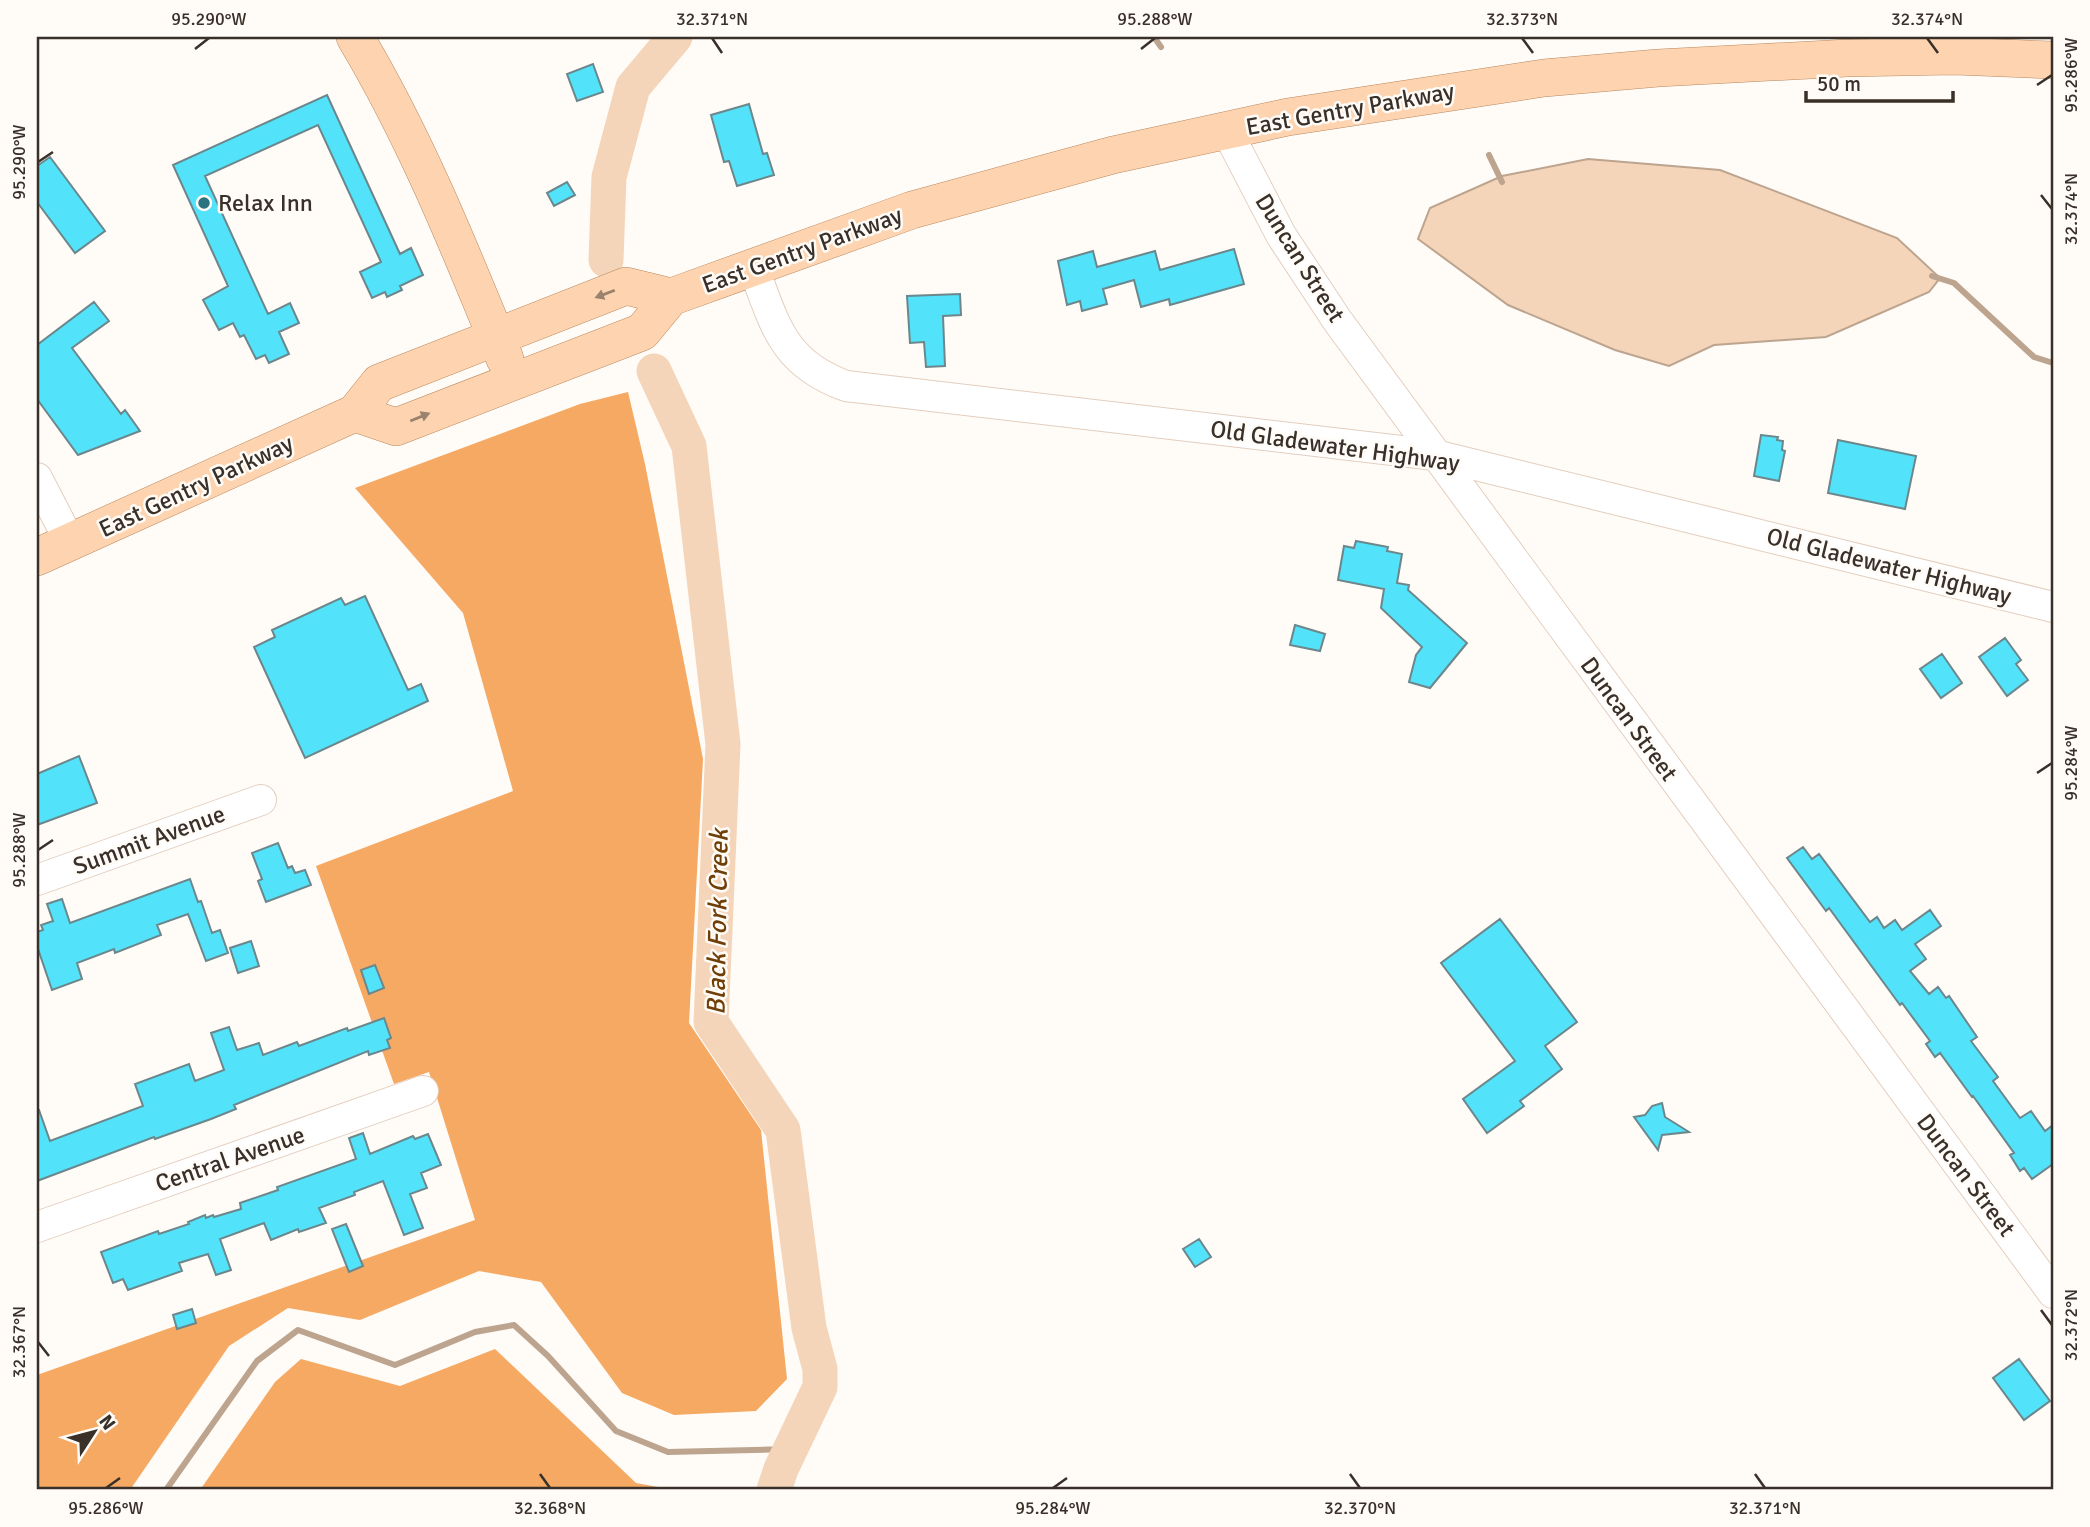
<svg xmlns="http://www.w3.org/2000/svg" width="2090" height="1527" viewBox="0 0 2090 1527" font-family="Signika,sans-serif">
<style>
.forest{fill:#f5a963}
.water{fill:#f4d5ba;stroke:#bca48e;stroke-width:2}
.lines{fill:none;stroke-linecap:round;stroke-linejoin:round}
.stream{stroke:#bca48e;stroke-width:6}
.river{stroke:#f4d5ba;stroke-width:35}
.building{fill:#52e2f9;stroke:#6b878c;stroke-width:2}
.minor-casing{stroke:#e3cebe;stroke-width:32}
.major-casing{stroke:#b8885e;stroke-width:38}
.minor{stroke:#fff;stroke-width:30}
.major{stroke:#fed4b0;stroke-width:37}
.oneway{fill:#9b826c}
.ticks{fill:none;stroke:#383029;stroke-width:2.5}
.poi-dot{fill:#2b737e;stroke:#fffbf7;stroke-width:2.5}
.labels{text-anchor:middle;stroke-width:5;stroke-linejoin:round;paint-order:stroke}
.street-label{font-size:24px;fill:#383029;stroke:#fffbf7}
.poi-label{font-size:24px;fill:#383029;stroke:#fffbf7;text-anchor:start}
.water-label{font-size:26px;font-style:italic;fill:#703f07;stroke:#fffbf7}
.neatline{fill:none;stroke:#383029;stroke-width:2.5}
.ticks-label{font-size:18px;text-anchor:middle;fill:#383029}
</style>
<rect width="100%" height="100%" fill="#fffbf7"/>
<path class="forest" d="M628,392L645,464L703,759L689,1023L761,1130L787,1379L756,1411L674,1415L622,1393L541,1282L479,1271L360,1320L288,1308L229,1346L130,1490H37V1375L475,1220L429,1072L394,1084L316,866L513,791L463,613L355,488L580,404Z
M495,1349L636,1483L674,1490H200L275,1382L301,1359L400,1386Z"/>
<path class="water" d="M1588,159L1720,170L1897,238L1940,278L1929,292L1826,337L1714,345L1669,366L1615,350L1508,305L1418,239L1430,208L1502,176Z"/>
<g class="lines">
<path class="stream" d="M1154,37L1161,47
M1489,155L1502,182
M1932,276L1954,283L2034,357L2053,363
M166,1490L257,1361L298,1330L395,1365L475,1332L514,1325L548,1356L616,1431L668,1452L790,1449"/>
<path class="river" d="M606,260L609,177L633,87L675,37
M654,371L689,446L723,744L711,1022L783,1130L809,1328L820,1369V1387L781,1469L774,1490"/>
</g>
<path class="building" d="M593,64L603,92L577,101L567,74Z
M327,95L400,254L411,248L423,275L400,286L402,290L387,297L385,292L372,298L360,272L381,262L318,125L205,176L268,314L290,303L299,323L279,332L289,354L269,363L265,355L256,359L244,335L240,337L233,323L219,330L203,300L228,286L173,165Z
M749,104L763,154L767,153L774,175L737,186L729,161L724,162L711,115Z
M50,157L105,231L75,253L37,202V166Z
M567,182L575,195L554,206L547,193Z
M1234,249L1244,284L1170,305L1169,299L1141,307L1134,280L1103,289L1107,304L1082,311L1080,301L1067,305L1058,261L1093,251L1097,267L1155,251L1160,270Z
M960,294L961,315L943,316L945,366L926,367L924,342L910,343L907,296Z
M94,302L109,321L72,348L121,414L125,410L140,431L78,455L37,399V345Z
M1761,435L1778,437L1777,440L1783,441L1782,450L1785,451L1779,481L1754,476Z
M1838,440L1916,456L1905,509L1828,493Z
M1356,541L1388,547L1387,551L1402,554L1397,583L1409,585L1408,590L1467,643L1430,688L1409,682L1416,655L1422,647L1381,608L1384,589L1338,580L1344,546L1354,548Z
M365,596L408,690L421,684L428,701L305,758L254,647L275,637L272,630L341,598L345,605Z
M1295,625L1325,634L1320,651L1290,645Z
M2005,638L2021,660L2016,664L2028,680L2007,696L1979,657Z
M1942,654L1962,683L1941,698L1920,669Z
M79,756L97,803L37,825V774Z
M278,843L288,868L292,866L295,873L305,870L311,885L266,902L258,881L262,879L252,853Z
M1803,847L1812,859L1819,854L1870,922L1877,917L1884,928L1895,920L1902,930L1930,910L1941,926L1915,944L1926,959L1910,971L1929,994L1938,987L1946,998L1949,996L1977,1037L1971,1041L1998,1077L1993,1081L2020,1118L2031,1111L2045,1131L2053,1125V1164L2032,1179L2024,1168L2020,1171L2010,1155L2014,1153L1973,1096L1972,1097L1940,1053L1935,1057L1926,1044L1930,1041L1902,1003L1900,1005L1829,908L1826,911L1787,858Z
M190,879L198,902L201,901L212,933L220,930L228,953L206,961L188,914L157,925L161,935L115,953L114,949L77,963L82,979L52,990L37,946V932L43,930L41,925L53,921L47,904L62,899L70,923Z
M1500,919L1577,1022L1545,1046L1562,1069L1520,1101L1524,1106L1487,1133L1463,1099L1515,1061L1441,963Z
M251,941L259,966L238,973L230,948Z
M375,965L384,988L369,994L361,970Z
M384,1018L391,1038L387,1040L390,1048L369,1055L368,1051L234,1105L236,1109L211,1119L155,1139L154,1137L37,1181V1110H39L50,1141L143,1106L135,1084L189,1064L195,1081L224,1070L211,1033L229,1027L237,1050L259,1043L263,1055L297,1042L299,1046L347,1028L348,1031Z
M1662,1103L1665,1117L1689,1132L1662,1135L1658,1150L1634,1117L1645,1115L1652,1106Z
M363,1133L370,1154L413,1136L415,1139L428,1134L441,1165L421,1173L427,1188L410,1194L423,1228L404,1235L383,1181L354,1192L355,1195L319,1208L326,1223L299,1232L298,1229L271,1240L264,1223L220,1239L231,1270L216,1275L208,1254L179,1263L182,1271L128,1290L123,1279L113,1283L101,1252L158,1231L159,1234L189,1224L188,1222L205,1215L206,1218L213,1215L214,1217L241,1209L240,1203L278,1190L277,1187L356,1159L349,1138Z
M346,1224L363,1266L349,1272L332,1229Z
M1199,1239L1211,1257L1195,1267L1183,1249Z
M192,1309L196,1323L177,1329L173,1315Z
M2019,1359L2050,1401L2024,1420L1993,1378Z"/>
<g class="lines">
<defs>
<path id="minor" d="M1227,131L1281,235L1337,320L2053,1293
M753,267C775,324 782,363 846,386L1435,455L2053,607
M37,478L71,544
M37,880L261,800
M37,1227L423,1091"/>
<path id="major" d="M355,37C416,139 460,249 505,359
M355,413L396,427L642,332L671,297L912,210L1113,155L1288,117L1544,78L1658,68L1848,58L1954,56L2053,60
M37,557L355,413L379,383L626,286L671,297"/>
</defs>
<use href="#minor" class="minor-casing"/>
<use href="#major" class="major-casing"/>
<use href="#minor" class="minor"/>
<use href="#major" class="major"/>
</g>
<defs><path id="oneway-solid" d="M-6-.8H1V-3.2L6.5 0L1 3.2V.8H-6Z" transform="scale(1.75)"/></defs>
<g class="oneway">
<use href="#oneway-solid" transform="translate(605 294) rotate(159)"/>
<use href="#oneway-solid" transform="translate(420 417) rotate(-22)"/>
</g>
<path class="ticks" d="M712,38L722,53M1522,38L1533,53M1927,38L1938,53M195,49L209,38M1141,49L1155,38M2037,85L2052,75M38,162L53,152M2041,195L2052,209M2037,773L2052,763M38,850L53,840M2041,1310L2052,1325M38,1342L49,1356M540,1474L550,1488M1350,1474L1360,1488M1755,1474L1765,1488M106,1488L120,1478M1053,1488L1067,1478"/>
<circle class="poi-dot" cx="204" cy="203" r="7"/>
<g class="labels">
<g class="street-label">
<text transform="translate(1350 109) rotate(-10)" y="8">East Gentry Parkway</text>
<text transform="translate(802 250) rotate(-20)" y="8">East Gentry Parkway</text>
<text transform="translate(1300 258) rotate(58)" y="8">Duncan Street</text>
<text transform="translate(1335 446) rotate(8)" y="8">Old Gladewater Highway</text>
<text transform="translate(196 486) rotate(-25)" y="8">East Gentry Parkway</text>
<text transform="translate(1889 566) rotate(14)" y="8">Old Gladewater Highway</text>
<text transform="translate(1629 719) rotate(54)" y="8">Duncan Street</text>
<text transform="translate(149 840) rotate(-20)" y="8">Summit Avenue</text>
<text transform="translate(230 1159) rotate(-19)" y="8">Central Avenue</text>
<text transform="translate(1966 1175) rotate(53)" y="8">Duncan Street</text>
</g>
<g class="poi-label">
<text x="218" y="211">Relax Inn</text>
</g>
<g class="water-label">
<text transform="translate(717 922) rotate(-89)" y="9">Black Fork Creek</text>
</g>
</g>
<rect width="2090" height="1527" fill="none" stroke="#fffbf7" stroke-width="77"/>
<g transform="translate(94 1432) rotate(54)" stroke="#fffbf7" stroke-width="5" paint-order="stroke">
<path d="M0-5L12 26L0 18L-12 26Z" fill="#383029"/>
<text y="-10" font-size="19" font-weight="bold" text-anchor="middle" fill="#383029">N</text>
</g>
<path d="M1806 91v10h147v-10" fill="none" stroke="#383029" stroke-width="3.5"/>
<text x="1817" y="91" font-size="21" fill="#383029" stroke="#fffbf7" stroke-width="5" paint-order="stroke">50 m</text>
<rect x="38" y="38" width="2014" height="1450" class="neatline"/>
<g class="ticks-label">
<text x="209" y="25">95.290°W</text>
<text x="712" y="25">32.371°N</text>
<text x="1155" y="25">95.288°W</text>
<text x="1522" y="25">32.373°N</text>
<text x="1927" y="25">32.374°N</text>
<text transform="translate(2071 75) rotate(-90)" y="6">95.286°W</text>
<text transform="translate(19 162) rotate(-90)" y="6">95.290°W</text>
<text transform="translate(2071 209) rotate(-90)" y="6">32.374°N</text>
<text transform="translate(2071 763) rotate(-90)" y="6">95.284°W</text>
<text transform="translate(19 850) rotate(-90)" y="6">95.288°W</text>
<text transform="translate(2071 1325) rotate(-90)" y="6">32.372°N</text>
<text transform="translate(19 1342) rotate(-90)" y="6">32.367°N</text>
<text x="106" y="1514">95.286°W</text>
<text x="550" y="1514">32.368°N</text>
<text x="1053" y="1514">95.284°W</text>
<text x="1360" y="1514">32.370°N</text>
<text x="1765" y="1514">32.371°N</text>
</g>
</svg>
